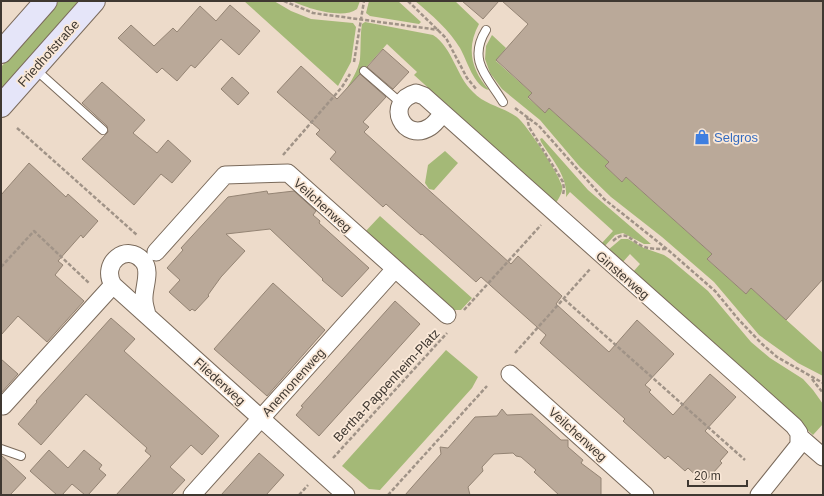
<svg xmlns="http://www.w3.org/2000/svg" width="824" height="496" viewBox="0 0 824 496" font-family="Helvetica,sans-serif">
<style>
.green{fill:#a4b977}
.building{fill:#baa999;stroke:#948474}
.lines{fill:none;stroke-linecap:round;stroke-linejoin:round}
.lane-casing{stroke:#7a6a5b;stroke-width:10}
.street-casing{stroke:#7a6a5b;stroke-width:19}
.secondary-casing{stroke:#7a6a5b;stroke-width:24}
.path{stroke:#a09387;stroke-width:2.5;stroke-dasharray:4 2;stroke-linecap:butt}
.lane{stroke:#fff;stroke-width:8}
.street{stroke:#fff;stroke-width:17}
.secondary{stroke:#e5e5f9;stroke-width:22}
.labels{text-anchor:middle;stroke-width:3.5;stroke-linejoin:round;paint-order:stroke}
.street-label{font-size:13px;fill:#3f3831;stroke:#fae8d7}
.shop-label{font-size:13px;fill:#366cbe;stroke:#fae8d7;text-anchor:start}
</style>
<rect width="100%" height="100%" fill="#eddbca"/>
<path class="green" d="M59,1H81L1,91V67Z
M244,1H274L291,11L311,19L353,23L356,27L351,62L338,86Z
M292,1H360L357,9C343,20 306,8 292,1Z
M369,1H398L421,22L419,24L370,16L366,13Z
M415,1H455L479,24C466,48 471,70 489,90C474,87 467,60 460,48C450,31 431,14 415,1Z
M365,22L433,35C453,48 456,76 473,92C485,105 503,107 517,117C527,125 559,174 562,186C563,192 559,198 556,203L414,75L417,72L387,44L345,91C351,81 358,71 360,59C361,48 360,36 362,24Z
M492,35L506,48L496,61L532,93L528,98L545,112L549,108L609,162L605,166L622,182L626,177L712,254L708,260L745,293L751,288L823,353V376L798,363L759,335L714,282L662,237L611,197L580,167L540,120L502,89L490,73L485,59L486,46Z
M542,138L588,190L651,244H644L623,233L615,235L604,247L601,244L613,231L570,192L566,197C568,176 551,158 541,142L540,139Z
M445,151L458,163L434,190L429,189L425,183L428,165Z
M380,216L472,298L461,310H451L364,233Z
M621,239H628L644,248L664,255L670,259L708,291L751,342L770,358L803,379L813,390L823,404V424L813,435L633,272L640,264L630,254L622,263L608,250Z
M446,350L478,377L472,388L380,490L369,489L342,466Z"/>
<path class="building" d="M462,1H499L483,19Z
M502,1H823V279L786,320L751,288L746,294L707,259L712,254L626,177L622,182L605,166L609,162L549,108L545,113L528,97L532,93L496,60L528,24Z
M230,5L260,31L239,55L221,39L195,68L191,65L177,81L162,68L157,73L118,38L131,25L154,46L173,28L177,32L200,6L216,21Z
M383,49L409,72L393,89L367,67Z
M301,66L337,99L360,74L386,97L363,122L369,127L364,132L511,264L518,256L562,296L556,304L609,352L637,320L674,354L645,385L651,390L649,392L673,415L710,374L736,397L705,431L728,452L720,461L722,463L704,483L688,468L685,471L668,456L665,459L623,421L625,419L540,343L546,335L481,277L476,282L422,234L421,235L386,204L383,207L330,159L336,152L316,134L320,130L277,92Z
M232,77L249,93L238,105L221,89Z
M102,82L145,120L133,133L157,153L168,140L191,161L172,183L161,174L134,205L82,159L108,132L107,126L82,103Z
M29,163L66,197L68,194L98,221L83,238L81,235L58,261L63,265L55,275L84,301L47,342L18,316L1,335V195Z
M267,191L268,194L294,191L316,211L313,215L320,221L319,223L369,268L342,297L322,280L323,279L270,229L226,234L245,251L221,277L208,295L209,296L195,311L192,309L190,311L169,292L180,280L167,268L183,250L181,248L228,197Z
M273,283L325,330L267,396L214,349Z
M395,301L420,324L319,436L296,415L303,407L301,406Z
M111,318L135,339L124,351L219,436L202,455L191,445L170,467L185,480L171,495H116L151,456L145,451L147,448L86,394L41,445L18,424L37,402L36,401Z
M1,359L18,374L1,393Z
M502,409L507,415L532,414L561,440H568V447L583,460L581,463L601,478V495H559L534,472L536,470L521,457L516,456L513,453L494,454L482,467L483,471L468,487L470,495H405L441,454L440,447L448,448L475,417L497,416Z
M49,450L68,468L84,450L102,465L99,469L106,475L88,495H85L72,484L62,495H57L30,471Z
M259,453L284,475L266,495H221Z
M1,455L26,478L10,495H1Z"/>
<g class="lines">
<defs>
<path id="lane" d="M486,30C467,61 488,77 503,102
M35,69L103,130
M364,71L401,103
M1,449L21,456"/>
<path id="street" d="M443,113C439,118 435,124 430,127C404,144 383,102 416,93L424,96L794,426L799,433V445L759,495
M156,252L225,175L288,173L447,315
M147,315C146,310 144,305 144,300C143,288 152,271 143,261C127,242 100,263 113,285L346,495
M510,374L645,495
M3,406L113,285
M801,438L823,457
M192,495L395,269"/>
<path id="secondary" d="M1,52L46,1
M1,106L94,1"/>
</defs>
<use href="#lane" class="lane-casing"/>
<use href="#street" class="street-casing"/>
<use href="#secondary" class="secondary-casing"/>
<path class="path" d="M284,1L313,13L439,30
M408,1L446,38L467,78L477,90
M354,62L364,1
M515,108L539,126L604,199L667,249L715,291L739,320L762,344L777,357L823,383
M527,116L529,127L563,182L564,189L563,195
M17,128L137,235
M283,155L342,87L350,74
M613,241C627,228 631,242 644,247C651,249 659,249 667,249
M1,267L34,231L90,284
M564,299L745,460
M464,310L541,225
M515,353L591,268
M812,379L823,393
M333,458L447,333
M299,495L308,485
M388,495L487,386"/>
<use href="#lane" class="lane"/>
<use href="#street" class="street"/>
<use href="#secondary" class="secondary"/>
</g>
<defs>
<symbol id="shop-bare" viewBox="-9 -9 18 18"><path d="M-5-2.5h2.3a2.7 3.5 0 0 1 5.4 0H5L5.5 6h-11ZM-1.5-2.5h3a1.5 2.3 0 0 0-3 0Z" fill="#3f7fe0" stroke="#fae8d7" stroke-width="2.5" paint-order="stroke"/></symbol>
</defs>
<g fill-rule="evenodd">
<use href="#shop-bare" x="691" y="126" width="22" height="22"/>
</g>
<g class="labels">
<g class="street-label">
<text transform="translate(48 53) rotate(-48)" y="5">Friedhofstraße</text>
<text transform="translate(323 205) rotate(42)" y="5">Veilchenweg</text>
<text transform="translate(623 275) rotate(41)" y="5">Ginsterweg</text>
<text transform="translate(220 381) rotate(42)" y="5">Fliederweg</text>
<text transform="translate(293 382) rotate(-48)" y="5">Anemonenweg</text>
<text transform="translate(386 385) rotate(-47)" y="5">Bertha-Pappenheim-Platz</text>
<text transform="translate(578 434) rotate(42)" y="5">Veilchenweg</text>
</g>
<g class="shop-label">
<text x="714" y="142">Selgros</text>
</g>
</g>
<rect width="824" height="496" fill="none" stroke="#3f3831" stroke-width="4"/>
<path d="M688 480v6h59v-6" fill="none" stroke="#3f3831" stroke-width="2"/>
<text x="694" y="480" font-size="12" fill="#3f3831" stroke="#fae8d7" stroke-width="3" paint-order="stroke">20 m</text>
</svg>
